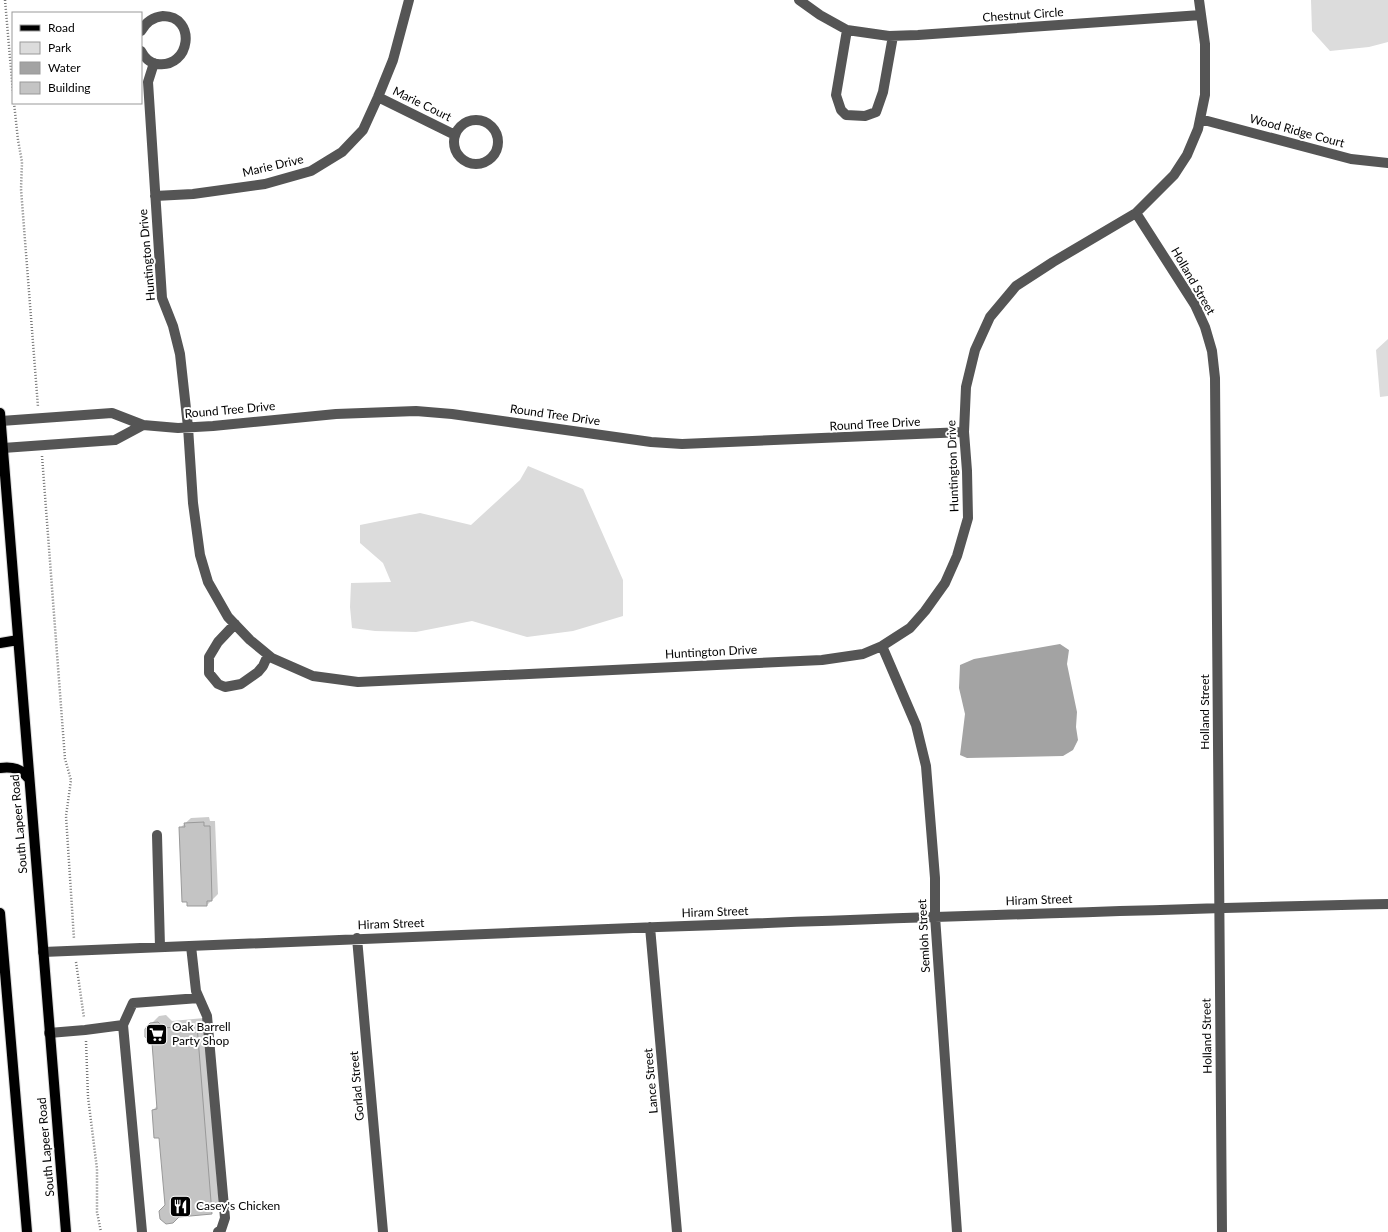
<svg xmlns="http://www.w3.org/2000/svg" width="1388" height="1232" viewBox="0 0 1388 1232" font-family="Lato,sans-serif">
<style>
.green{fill:#dcdcdc}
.water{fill:#a3a3a3}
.shadow{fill:#0003}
.building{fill:#c4c4c4;stroke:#999}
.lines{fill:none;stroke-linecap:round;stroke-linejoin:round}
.major-casing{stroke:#dbdbdb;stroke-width:12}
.path{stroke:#777;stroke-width:2.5;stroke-dasharray:1 2;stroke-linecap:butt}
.minor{stroke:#555;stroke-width:10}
.major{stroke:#000;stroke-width:10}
.labels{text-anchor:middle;stroke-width:4;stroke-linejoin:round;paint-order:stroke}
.street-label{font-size:12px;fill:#000;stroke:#fff}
.poi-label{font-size:12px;fill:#000;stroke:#fff;text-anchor:start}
</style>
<rect width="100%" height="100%" fill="#fff"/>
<path class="green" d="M1311,0H1388V42L1369,47L1330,51L1312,31Z
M1388,339V396L1380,397L1376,350Z
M528,466L583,489L623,580V616L573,631L527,637L472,621L416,632L375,631L352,628L350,607L351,583L391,582L383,563L360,543V525L420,513L471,525L520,480Z"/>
<path class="water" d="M1060,644L1069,650L1067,664L1077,712L1076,727L1078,740L1073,750L1063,756L967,758L960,755L965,714L959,688L960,665L974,659Z"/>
<path class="shadow" d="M209,817L210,821H215L218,894L207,905L180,828L191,818Z
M166,1015L172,1021L204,1018L219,1205L211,1213L166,1205L160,1137L153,1110L158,1105L151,1024L159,1016Z"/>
<path class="building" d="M204,822V826H210L212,901H207V906H187V902H182L179,827H185L184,823Z
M158,1022L164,1028L197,1025L212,1214L179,1217L173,1223L166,1224L160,1219L159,1211L165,1205L159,1138H154L152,1110L157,1109L152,1043L145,1037V1029L150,1023Z"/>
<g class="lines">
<defs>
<path id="major" d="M0,413L66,1232
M0,643L18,640
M0,768C13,766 21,769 29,779
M0,913L27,1232"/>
</defs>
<use href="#major" class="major-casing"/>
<path class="path" d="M5,0L13,93
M14,103L18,140L22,162L21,189L38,407
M42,456L65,759L71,780L66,816L74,939
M76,962L84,1018
M86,1041L88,1097L97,1169V1212L101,1232"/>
<path class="minor" d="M799,0L820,15L847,30L889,36L918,35L1201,15
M847,30L836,95L841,110L846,115L865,116L876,112L883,92L893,36
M141,31C146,22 153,17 163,16C197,16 191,69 157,64C150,63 144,57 141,51
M154,63L148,82L162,298L173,326L180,354L188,427L193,503L200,555L208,582L228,617L250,640L272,658L313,676L358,682L822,660L863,654L882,646L910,628L925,611L945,583L957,556L968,518L967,471L964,432L966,387L975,350L990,317L1016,286L1053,262L1136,213L1174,175L1187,155L1198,129L1205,95V44L1199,0
M378,97L455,135
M1200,119L1351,159L1388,163
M454 142a22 22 0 1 1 44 0a22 22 0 1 1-44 0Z
M155,196L193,194L265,184L311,171L342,152L363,130L378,97L393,60L409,0
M1136,213L1195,305L1205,327L1212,351L1215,378L1222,1232
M1,421L112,413L143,425L178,428L213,426L336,414L416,411L452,414L651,442L682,444L964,432
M3,448L115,440L143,425
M235,624L218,642L209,657V673L218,684L225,687L241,684L258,672L263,666L268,655
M882,646L916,725L926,766L935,878V916L957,1232
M157,835L160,947
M650,927L677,1232
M357,938L383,1232
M191,946L196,991L207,1016L225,1218L221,1230L218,1232
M43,952C248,942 453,934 658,927C901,918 1144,909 1388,904
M123,1025L142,1232
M49,1033L85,1030L123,1025L133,1003L199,998"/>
<use href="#major" class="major"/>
</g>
<defs>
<symbol id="supermarket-square" viewBox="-11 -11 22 22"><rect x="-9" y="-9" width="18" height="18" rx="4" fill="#000" stroke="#fff"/><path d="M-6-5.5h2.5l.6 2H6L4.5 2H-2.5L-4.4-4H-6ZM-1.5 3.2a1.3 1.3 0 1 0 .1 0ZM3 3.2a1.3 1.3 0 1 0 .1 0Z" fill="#fff"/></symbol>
<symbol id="restaurant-square" viewBox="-11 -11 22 22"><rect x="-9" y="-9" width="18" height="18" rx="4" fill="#000" stroke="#fff"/><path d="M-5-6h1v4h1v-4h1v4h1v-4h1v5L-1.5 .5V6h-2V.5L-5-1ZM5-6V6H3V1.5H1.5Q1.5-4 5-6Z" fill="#fff"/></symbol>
</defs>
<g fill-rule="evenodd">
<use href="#supermarket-square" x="144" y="1022" width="25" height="25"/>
<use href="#restaurant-square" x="168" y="1194" width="25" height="25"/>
</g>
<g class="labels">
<g class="street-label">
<text transform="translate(1023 15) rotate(-4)" y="4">Chestnut Circle</text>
<text transform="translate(422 104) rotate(26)" y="4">Marie Court</text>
<text transform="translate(1297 131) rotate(15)" y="4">Wood Ridge Court</text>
<text transform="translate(273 166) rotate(-13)" y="4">Marie Drive</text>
<text transform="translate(147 255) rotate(-95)" y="4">Huntington Drive</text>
<text transform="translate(1193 281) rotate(60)" y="4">Holland Street</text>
<text transform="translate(230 410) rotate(-5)" y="4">Round Tree Drive</text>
<text transform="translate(555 415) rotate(8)" y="4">Round Tree Drive</text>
<text transform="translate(875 424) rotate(-3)" y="4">Round Tree Drive</text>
<text transform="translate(953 466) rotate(-92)" y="4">Huntington Drive</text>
<text transform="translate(711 652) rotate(-3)" y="4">Huntington Drive</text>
<text transform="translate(1205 712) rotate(-90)" y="4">Holland Street</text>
<text transform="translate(19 824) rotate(-95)" y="4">South Lapeer Road</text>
<text transform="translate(1039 900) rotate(-2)" y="4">Hiram Street</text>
<text transform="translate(715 912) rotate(-2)" y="4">Hiram Street</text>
<text transform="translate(391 924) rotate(-2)" y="4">Hiram Street</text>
<text transform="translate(924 936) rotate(-93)" y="4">Semloh Street</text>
<text transform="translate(1207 1036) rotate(-91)" y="4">Holland Street</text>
<text transform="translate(651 1081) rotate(-95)" y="4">Lance Street</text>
<text transform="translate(357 1086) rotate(-95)" y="4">Gorlad Street</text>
<text transform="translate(46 1147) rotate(-95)" y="4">South Lapeer Road</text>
</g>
<g class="poi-label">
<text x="172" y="1031">Oak Barrell<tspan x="172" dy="14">Party Shop</tspan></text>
<text x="196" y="1210">Casey's Chicken</text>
</g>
</g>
<rect x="12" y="12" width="130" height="92" fill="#ffffff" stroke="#999999"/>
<rect x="20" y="25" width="20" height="6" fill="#000000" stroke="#999999"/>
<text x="48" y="32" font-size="12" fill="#000000">Road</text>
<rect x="20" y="42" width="20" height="12" fill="#dcdcdc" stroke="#999999"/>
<text x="48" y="52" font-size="12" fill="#000000">Park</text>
<rect x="20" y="62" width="20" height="12" fill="#a3a3a3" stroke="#999999"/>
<text x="48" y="72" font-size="12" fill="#000000">Water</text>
<rect x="20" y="82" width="20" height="12" fill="#c4c4c4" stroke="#999999"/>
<text x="48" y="92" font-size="12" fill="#000000">Building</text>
</svg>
